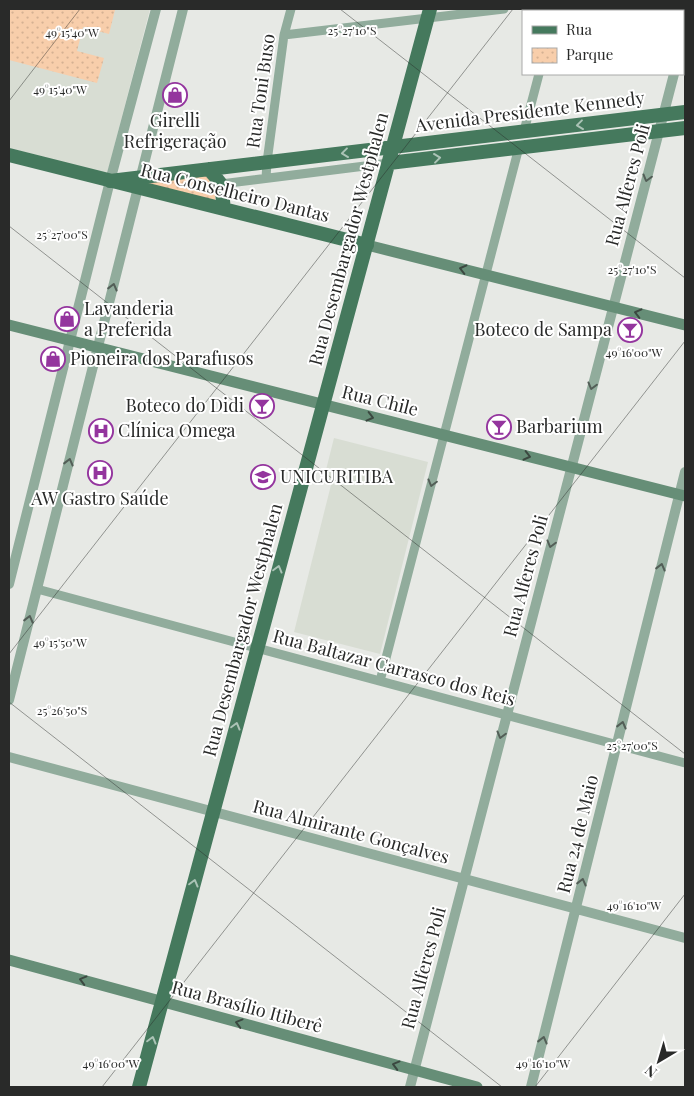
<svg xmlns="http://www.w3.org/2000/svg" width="694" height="1096" viewBox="0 0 694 1096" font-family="'Playfair Display',serif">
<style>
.built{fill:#d8ddd3}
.park{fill:url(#park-dots)}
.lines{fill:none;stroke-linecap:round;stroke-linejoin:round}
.minor{stroke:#91ac9c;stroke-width:9}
.tertiary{stroke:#91ac9c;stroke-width:10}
.secondary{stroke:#668e77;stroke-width:11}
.primary{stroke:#45795d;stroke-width:14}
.oneway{stroke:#abc3b6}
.oneway2{stroke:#535e57}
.oneway3{stroke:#3b4840}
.ticks{fill:none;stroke:#292a29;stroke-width:1;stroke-opacity:0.45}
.labels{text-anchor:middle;stroke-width:4;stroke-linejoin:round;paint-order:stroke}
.street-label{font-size:18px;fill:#292a29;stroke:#fff}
.poi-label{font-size:18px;fill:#292a29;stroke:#fff;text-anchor:start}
.ticks-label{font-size:12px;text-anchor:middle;fill:#292a29;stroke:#fff;stroke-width:4;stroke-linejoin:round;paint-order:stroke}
</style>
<defs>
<pattern id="park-dots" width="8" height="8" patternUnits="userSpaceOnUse" patternTransform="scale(1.25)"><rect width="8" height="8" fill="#f8ceab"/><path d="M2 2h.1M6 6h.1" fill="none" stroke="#d5b193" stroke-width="1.8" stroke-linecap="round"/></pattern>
</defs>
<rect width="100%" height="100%" fill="#e7e9e5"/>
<path class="built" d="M9,9H150L107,174L9,148Z
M334,438L428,462L380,654L294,632L332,481L324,478Z"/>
<path class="park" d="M9,9H111L115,10L109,34L83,27L77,51L104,58L97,83L9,60Z
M204,175C214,181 217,191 215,202L147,185L148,182Z"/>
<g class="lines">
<path class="minor" d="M555,11V9
M284,35L504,9
M524,131L539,74
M266,178L267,162L284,35L291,9
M221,184L389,163
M37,589L685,763
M380,681L519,147"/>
<path class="tertiary" d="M683,39L685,29
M9,584L110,181L156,9
M9,700L183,9
M9,757L685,938
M410,1087L674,74
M531,1087L685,472"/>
<path class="secondary" d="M367,245L685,325
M9,325L685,496
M9,960L477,1087"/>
<path class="primary" d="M9,155L367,245
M389,163L685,128
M209,169L221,184L224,209
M110,181L685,112
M139,1087L430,9"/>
</g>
<defs><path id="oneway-chevron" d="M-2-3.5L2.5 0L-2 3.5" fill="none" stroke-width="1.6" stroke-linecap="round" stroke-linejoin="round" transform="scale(1.25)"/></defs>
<g class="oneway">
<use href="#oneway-chevron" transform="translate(580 125) rotate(173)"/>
<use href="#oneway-chevron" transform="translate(345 153) rotate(173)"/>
<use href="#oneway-chevron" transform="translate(437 158) rotate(-7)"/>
<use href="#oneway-chevron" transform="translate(278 569) rotate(-75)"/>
<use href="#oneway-chevron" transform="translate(236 726) rotate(-75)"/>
<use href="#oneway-chevron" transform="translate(194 883) rotate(-75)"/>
<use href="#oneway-chevron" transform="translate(152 1040) rotate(-75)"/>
</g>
<g class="oneway2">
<use href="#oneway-chevron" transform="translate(647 178) rotate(105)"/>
<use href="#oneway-chevron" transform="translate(113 287) rotate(-76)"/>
<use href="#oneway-chevron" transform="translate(592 386) rotate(105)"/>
<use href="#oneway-chevron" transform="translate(69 462) rotate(-76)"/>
<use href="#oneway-chevron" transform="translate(432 483) rotate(105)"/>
<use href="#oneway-chevron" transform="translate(551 544) rotate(105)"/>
<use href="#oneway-chevron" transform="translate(661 567) rotate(-76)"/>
<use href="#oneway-chevron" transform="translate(29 619) rotate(-76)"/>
<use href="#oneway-chevron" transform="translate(622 725) rotate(-76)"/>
<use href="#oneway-chevron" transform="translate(501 735) rotate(105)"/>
<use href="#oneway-chevron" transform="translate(582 882) rotate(-76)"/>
<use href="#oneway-chevron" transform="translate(543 1040) rotate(-76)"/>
</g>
<g class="oneway3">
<use href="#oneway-chevron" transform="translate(463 269) rotate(-166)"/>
<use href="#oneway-chevron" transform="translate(638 313) rotate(-166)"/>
<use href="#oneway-chevron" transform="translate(370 417) rotate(14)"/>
<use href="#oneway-chevron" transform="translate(527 456) rotate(14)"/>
<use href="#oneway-chevron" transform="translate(83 980) rotate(-165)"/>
<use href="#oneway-chevron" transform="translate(239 1023) rotate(-165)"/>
<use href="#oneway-chevron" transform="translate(396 1065) rotate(-165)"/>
</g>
<path class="ticks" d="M340,9L685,278M9,101L80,9M9,226L685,754M9,654L513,9M9,702L502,1087M102,1087L685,341M535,1087L685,894"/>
<defs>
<symbol id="shop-ring" viewBox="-11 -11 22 22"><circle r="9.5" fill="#fff" stroke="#94359e" stroke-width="1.5"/><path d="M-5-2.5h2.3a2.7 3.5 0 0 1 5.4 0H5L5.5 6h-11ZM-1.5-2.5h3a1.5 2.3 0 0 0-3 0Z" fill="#94359e"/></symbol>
<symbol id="bar-ring" viewBox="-11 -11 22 22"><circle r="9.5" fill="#fff" stroke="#94359e" stroke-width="1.5"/><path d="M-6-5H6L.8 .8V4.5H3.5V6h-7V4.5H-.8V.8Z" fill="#94359e"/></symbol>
<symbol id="hospital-ring" viewBox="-11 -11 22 22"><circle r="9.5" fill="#fff" stroke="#94359e" stroke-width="1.5"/><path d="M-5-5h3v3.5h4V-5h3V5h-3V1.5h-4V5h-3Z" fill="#94359e"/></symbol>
<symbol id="university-ring" viewBox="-11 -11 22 22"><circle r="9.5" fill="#fff" stroke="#94359e" stroke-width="1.5"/><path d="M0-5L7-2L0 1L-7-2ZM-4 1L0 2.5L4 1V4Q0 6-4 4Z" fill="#94359e"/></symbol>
</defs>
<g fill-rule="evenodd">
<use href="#shop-ring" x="161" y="81" width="28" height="28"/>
<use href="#shop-ring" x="53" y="305" width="28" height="28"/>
<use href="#bar-ring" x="616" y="316" width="28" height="28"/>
<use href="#shop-ring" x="39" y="345" width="28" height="28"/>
<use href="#bar-ring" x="248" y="392" width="28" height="28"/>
<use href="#bar-ring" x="485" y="413" width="28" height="28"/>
<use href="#hospital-ring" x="87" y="417" width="28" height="28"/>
<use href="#hospital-ring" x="86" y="459" width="28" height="28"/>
<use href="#university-ring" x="249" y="463" width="28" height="28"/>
</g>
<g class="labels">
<g class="street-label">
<text transform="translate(261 91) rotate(-82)" y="6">Rua Toni Buso</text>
<text transform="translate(530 112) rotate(-7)" y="6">Avenida Presidente Kennedy</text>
<text transform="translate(628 185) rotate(-75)" y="6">Rua Alferes Poli</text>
<text transform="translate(235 193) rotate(14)" y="6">Rua Conselheiro Dantas</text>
<text transform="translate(349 239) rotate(-75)" y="6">Rua Desembargador Westphalen</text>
<text transform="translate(380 401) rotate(14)" y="6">Rua Chile</text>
<text transform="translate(526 576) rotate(-75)" y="6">Rua Alferes Poli</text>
<text transform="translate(243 630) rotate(-75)" y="6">Rua Desembargador Westphalen</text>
<text transform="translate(394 668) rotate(15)" y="6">Rua Baltazar Carrasco dos Reis</text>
<text transform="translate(351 832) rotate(15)" y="6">Rua Almirante Gonçalves</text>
<text transform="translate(578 834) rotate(-76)" y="6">Rua 24 de Maio</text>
<text transform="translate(424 968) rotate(-75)" y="6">Rua Alferes Poli</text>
<text transform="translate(247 1007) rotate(15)" y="6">Rua Brasílio Itiberê</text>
</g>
<g class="poi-label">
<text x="175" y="127" text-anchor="middle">Girelli<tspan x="175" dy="21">Refrigeração</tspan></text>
<text x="84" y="315">Lavanderia<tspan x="84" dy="21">a Preferida</tspan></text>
<text x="612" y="336" text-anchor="end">Boteco de Sampa</text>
<text x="70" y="365">Pioneira dos Parafusos</text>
<text x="244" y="412" text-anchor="end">Boteco do Didi</text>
<text x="516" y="433">Barbarium</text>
<text x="118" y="437">Clínica Omega</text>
<text x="280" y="483">UNICURITIBA</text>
<text x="100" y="505" text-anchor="middle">AW Gastro Saúde</text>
</g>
</g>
<g class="ticks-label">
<text x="352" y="35">25°27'10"S</text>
<text x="72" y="37">49°15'40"W</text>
<text x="60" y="94">49°15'40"W</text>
<text x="62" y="239">25°27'00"S</text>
<text x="632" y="274">25°27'10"S</text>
<text x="634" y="357">49°16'00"W</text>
<text x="60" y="647">49°15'50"W</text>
<text x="62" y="715">25°26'50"S</text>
<text x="632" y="750">25°27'00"S</text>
<text x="634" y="910">49°16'10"W</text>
<text x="111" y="1068">49°16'00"W</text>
<text x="543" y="1068">49°16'10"W</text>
</g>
<rect width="694" height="1096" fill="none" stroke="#292a29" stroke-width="20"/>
<rect x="522" y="10" width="162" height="65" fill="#ffffff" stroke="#a9aaa9"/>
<rect x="532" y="26" width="25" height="8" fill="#45795d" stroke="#a9aaa9"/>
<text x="566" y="35" font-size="15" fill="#292a29">Rua</text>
<rect x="532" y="48" width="25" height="15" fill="url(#park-dots)" stroke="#a9aaa9"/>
<text x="566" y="60" font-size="15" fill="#292a29">Parque</text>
<g transform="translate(659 1061) rotate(218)" stroke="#ffffff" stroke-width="4" paint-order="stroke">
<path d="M0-4L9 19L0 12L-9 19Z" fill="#292a29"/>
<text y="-8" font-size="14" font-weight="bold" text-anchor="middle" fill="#292a29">N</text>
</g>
</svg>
